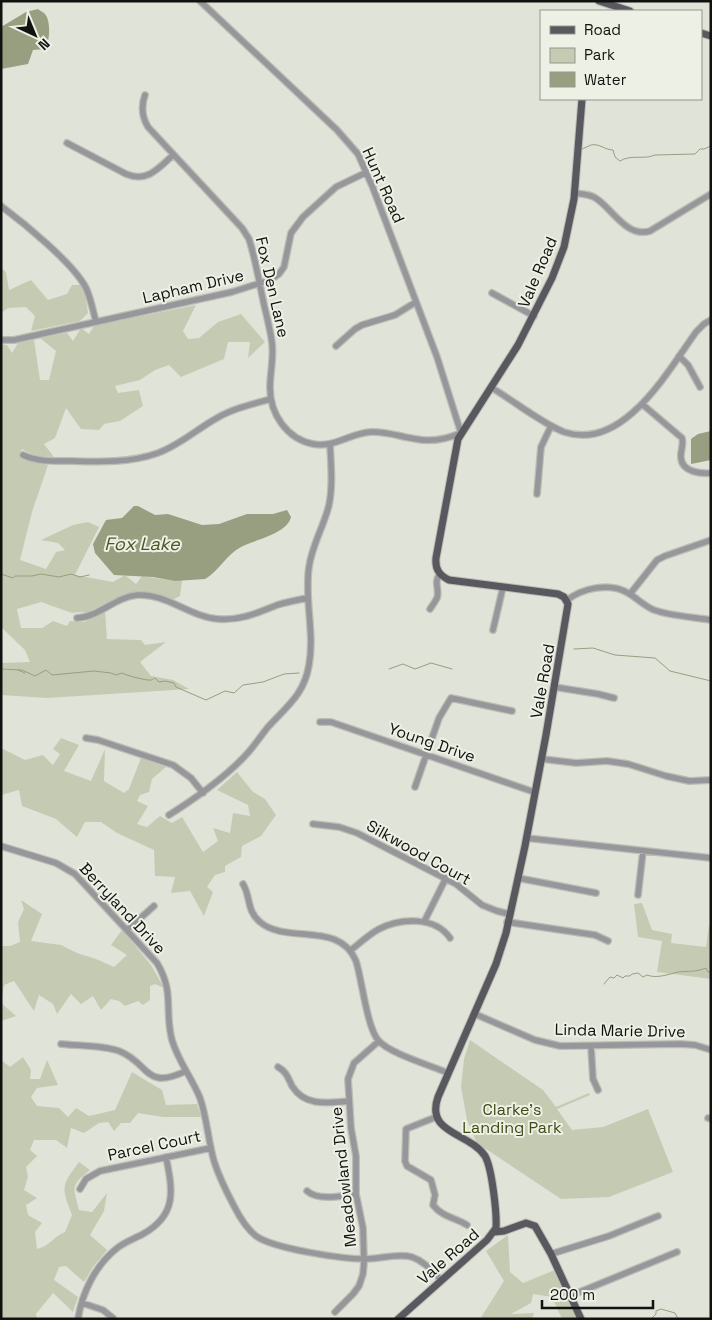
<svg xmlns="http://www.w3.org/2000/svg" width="712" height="1320" viewBox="0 0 712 1320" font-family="'Space Grotesk',sans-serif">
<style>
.green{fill:#c5cbb3}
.water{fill:#979f80}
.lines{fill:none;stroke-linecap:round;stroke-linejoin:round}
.stream{stroke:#979f80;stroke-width:1}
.minor-casing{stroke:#bbbdb4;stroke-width:8}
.major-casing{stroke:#bbbdb4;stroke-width:9}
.minor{stroke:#97969a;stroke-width:5.5}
.major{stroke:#5a585f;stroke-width:7}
.labels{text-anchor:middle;stroke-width:4;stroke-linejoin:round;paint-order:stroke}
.street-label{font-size:16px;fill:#11120f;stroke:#edf0e5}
.park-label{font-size:16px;fill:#3f4914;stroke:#edf0e5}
.water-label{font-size:18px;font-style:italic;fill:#4c5623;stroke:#edf0e5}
</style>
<rect width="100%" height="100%" fill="#e0e3d8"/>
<path class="green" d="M1,268L6,272L9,290L31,280L48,300L67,294L72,285H81L86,299L88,313L80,321L31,331L35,316L26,307L8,308L1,313Z
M196,305L183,331L188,339L199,338L218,322L241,314L265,342L248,358L250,342H228L224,359L181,377L169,365L155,370L140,380L115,386L118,393L139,390L143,406L120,421L104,424L99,430L81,429L66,408L55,438L44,444L54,457L33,456L22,449L19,454L23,459L48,465L32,512L20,560L46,569L56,552L65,550L58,543L41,540L73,525L88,522L99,527L75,575L113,582L125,575L136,584L142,576L175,581L182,580L180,596L172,600C166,598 160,595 154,593C131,588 106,603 87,613L79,612L72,613L41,602L17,609L21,628H42L53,621L67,626L70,621L84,622L105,611L107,639L141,640L145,645L166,642L140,662L151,676L173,680L189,689L47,698L1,695V663L30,662L25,650L1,627V344L7,345L12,353L18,343L34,340L40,380H49L56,351L40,338L67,333L73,341L81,328L89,334L94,326Z
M61,738L79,745L64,771L91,781L105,749L104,781L124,793L129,789L141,758L166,767L152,779L149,792L140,795L137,801L148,806L137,824L147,827L160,816L172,823L182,817L203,852L218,841L213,828L230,833L233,813L250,816L248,805L217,790L237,772L253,792L265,799L276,815L261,836L242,846L241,857L225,866V872L215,875L207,887L213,892L204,916L190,891L171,893L175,877L155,876L154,850L117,833L101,822H85L77,837L56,819L22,806L19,790L1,795V748L25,760L43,755L53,765L60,754L53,749Z
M21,900L42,914L31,941L61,945L77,953L96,959L114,967L127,955L111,945L122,930L151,965L164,988L155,984L150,986V1000L143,1005L138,1001L125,1006L119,1001L111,999L101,1010L93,996L81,1004L71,994L57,1014L53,1004L39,995L34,1011L14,981L4,985L1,1003L16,1016L1,1021V946H10L20,942L18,922L24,909Z
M642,903L652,930L672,934L671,943L706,947L709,926H711V979L657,972L662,941L638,937L634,904Z
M470,1040L543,1090L556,1107L589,1093L590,1095L557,1109L572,1130L603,1127L648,1109L673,1172L609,1197L561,1199L477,1143L467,1120L461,1087L464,1059Z
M23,1057L31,1070L30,1079H40L47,1060L58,1085L37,1088L31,1097L37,1106L59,1108L68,1117L76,1108L89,1116L115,1110L132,1072L162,1090L166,1105L197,1104L201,1117H163L138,1113L130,1123H121L114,1131L108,1122L99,1123L84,1133L71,1128L67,1148L56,1140H34L30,1150L37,1156L26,1167L28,1177L24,1190L37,1198L26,1205L28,1215L42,1223L35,1232L37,1249C50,1246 53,1237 65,1232L72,1215C61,1187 61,1186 79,1162L90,1170C70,1186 73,1186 79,1210L92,1212L107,1193L104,1211L90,1235L107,1250L93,1267L84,1282L66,1266L59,1267L54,1280L78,1297L73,1312L53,1293L36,1314L37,1319H1V1060L10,1067Z
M508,1235L510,1272L523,1283L555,1270L577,1319H562L552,1297L533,1294L531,1303L511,1314L534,1313L532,1319H480L504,1281L486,1251Z"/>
<path class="water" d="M38,9C39,10 43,12 45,14C51,21 50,41 45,49L33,50L28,64L1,69V27L26,12Z
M711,431V460L691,464V439L698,434Z
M134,506H138L155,515L168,514L202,525L219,524L247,514H273L287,510L291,517C287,534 254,540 241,547C226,555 219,571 205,579L175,581L153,577L114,575L95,553L93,544L106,520L122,518Z"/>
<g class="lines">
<path class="stream" d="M582,149C585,148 588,146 591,145C599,143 605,150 613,150L615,157L620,161C631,154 644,160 655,155L695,154L700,149H704L711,146
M1,574L13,578L15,576H32L41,574L59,577L71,574L80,577L89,575
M574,649L593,648L615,655L655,658L670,671L711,681
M1,669L22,670L35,676L46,670L52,675L94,671L111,673L116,675L122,673C125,675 147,681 151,680C152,680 153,679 155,678L159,682L165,681L174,683L176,687L206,700L225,691L234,693L243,685L263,682L284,674L299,673
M389,669L403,664L415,669L431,663L452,669
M18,670L25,673
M604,984L610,977L614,978L617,975L623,978L625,976H630L632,974L638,973L643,977L647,975C657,979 669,974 678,972C688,971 697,972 706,968L708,972H711
M651,1319L656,1314V1311L661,1309L675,1313L678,1319"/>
<defs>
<path id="minor" d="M145,95C141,106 142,117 148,127L242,228L249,239C255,258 258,276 262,295C265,311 270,327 272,343C274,358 270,373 270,388C270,414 287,439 313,444C335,448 350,433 371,432C386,431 401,437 416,439C430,442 447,439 461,433L437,357L373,188L358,154L337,130L200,1
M67,143L126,174C147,183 159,168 173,155
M574,193C582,194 591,194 597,199C613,210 627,238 650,231L711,194
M1,206C24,223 74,264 86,288C91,299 93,311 96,322
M492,293L534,316
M1,340H14L232,292L270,280L279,274L284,267L291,233L303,217L336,187L367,172
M336,346L355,329L362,325L395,315L416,302
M679,356L688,365L700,387
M492,388C514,401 541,423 564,432C623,452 668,371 696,332L704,324L711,320
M642,404L682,438C684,446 680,451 681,458C682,472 701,474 711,473
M23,455C37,462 56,461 71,461C101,462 130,463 158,453C180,445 197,429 217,418C234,408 253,404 271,399
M537,494L541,447L551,426
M630,594L657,560L665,556L711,540
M567,600C583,588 610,582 628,593C637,598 644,606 654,610C671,616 692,617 711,620
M430,609C432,606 435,602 437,598C440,590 433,582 440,574
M77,618C99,617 115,597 137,595C166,593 190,617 218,619C240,621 257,613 277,605C287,602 297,600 307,598
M493,630L503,587
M554,687L598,694L614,698
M320,722H331L534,792
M86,738L98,740L173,765L191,778L203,793
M542,759L576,763L607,761L628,764L666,776L689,781L711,780
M415,787L439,718L451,698L512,711
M169,815C196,798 222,780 244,757C253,748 260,737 268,727C287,706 304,695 309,665C315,632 304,600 309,567C312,545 324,526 329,505C333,485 331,465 330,444
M313,824L339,827L357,833L456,884L482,905L497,911L509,914
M526,838L711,858
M1,846L56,863L75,874L157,963C175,993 164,1010 172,1040C178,1061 192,1078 200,1098C207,1118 208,1140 214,1161C219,1177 226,1191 234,1206C239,1216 246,1228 256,1236C274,1249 343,1259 366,1259C381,1259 397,1253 412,1257C424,1261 432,1271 441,1280
M518,878L596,893
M243,884C251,897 246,910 260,922C287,945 339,920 356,961C362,980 367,1027 378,1040C388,1053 432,1066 448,1073
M638,895L643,851
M424,922L446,878
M507,922L595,935L608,941
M127,930L154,906
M351,950C360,943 368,935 379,929C400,918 435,916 450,938
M475,1014L535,1040L560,1046L680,1044L695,1045L711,1050
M61,1044C80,1046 102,1045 119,1051C150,1063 144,1091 186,1071
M591,1046L593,1079L598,1090
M278,1067C287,1072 288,1078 292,1086C305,1107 328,1103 349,1101
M436,1117L406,1129L405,1161L407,1166L431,1180L435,1195L433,1205C442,1217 456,1218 467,1225
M708,1118L711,1119
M80,1189L86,1179L100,1171L211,1148
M307,1191C318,1201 342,1196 356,1194
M551,1254L609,1236L658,1216
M570,1296L677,1252
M82,1303L103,1310L113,1318
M335,1312L353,1294L359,1286L363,1274L364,1262L363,1228L356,1194V1156L351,1128L348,1079L354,1063L379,1041
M78,1319C82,1293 95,1266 116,1249C124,1242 134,1239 143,1234C177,1215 173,1191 166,1157"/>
<path id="major" d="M599,1L630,11
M701,33L711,36
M494,1232L504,1231L526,1223L535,1226L551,1254L581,1319
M398,1319L487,1240L496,1228C497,1214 492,1168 485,1156C469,1132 425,1134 438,1097L496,964L506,933L525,846L546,735L568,604L564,597L558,594L449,580C439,575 435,569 436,558L458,439L518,345L552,278L564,247L574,199L582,99"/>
</defs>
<use href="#minor" class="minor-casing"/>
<use href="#major" class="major-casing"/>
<use href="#minor" class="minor"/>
<use href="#major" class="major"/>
</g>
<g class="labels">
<g class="street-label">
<text transform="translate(384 185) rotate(66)" y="6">Hunt Road</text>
<text transform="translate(537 272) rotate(-67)" y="6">Vale Road</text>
<text transform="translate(193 286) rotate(-13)" y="6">Lapham Drive</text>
<text transform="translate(273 287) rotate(77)" y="6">Fox Den Lane</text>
<text transform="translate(542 681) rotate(-80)" y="6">Vale Road</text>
<text transform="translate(432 742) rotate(19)" y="6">Young Drive</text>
<text transform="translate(419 852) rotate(29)" y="6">Silkwood Court</text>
<text transform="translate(123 908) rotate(47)" y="6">Berryland Drive</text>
<text transform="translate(620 1030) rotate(1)" y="6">Linda Marie Drive</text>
<text transform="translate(154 1145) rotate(-12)" y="6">Parcel Court</text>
<text transform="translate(343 1177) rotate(-96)" y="6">Meadowland Drive</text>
<text transform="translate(448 1256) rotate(-41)" y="6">Vale Road</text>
</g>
<g class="park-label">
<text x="512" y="1115">Clarke's<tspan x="512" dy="18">Landing Park</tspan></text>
</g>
<g class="water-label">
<text x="142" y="550">Fox Lake</text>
</g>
</g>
<rect width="712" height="1320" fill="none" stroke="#11120f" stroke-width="5"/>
<rect x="540" y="10" width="162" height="90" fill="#edf0e5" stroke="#95978f"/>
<rect x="550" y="26" width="25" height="8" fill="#5a585f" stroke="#95978f"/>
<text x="584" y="35" font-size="15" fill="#11120f">Road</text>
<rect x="550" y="48" width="25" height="15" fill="#c5cbb3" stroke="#95978f"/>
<text x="584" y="60" font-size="15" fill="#11120f">Park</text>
<rect x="550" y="72" width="25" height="15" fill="#979f80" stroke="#95978f"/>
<text x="584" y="85" font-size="15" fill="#11120f">Water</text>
<g transform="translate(35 35) rotate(136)" stroke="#edf0e5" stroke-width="4" paint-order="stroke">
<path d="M0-4L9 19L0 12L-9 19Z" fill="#11120f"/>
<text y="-8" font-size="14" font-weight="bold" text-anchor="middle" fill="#11120f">N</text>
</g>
<path d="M542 1300v8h111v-8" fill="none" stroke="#11120f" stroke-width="2.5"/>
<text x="550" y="1300" font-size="15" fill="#11120f" stroke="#edf0e5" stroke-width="4" paint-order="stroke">200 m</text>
</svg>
